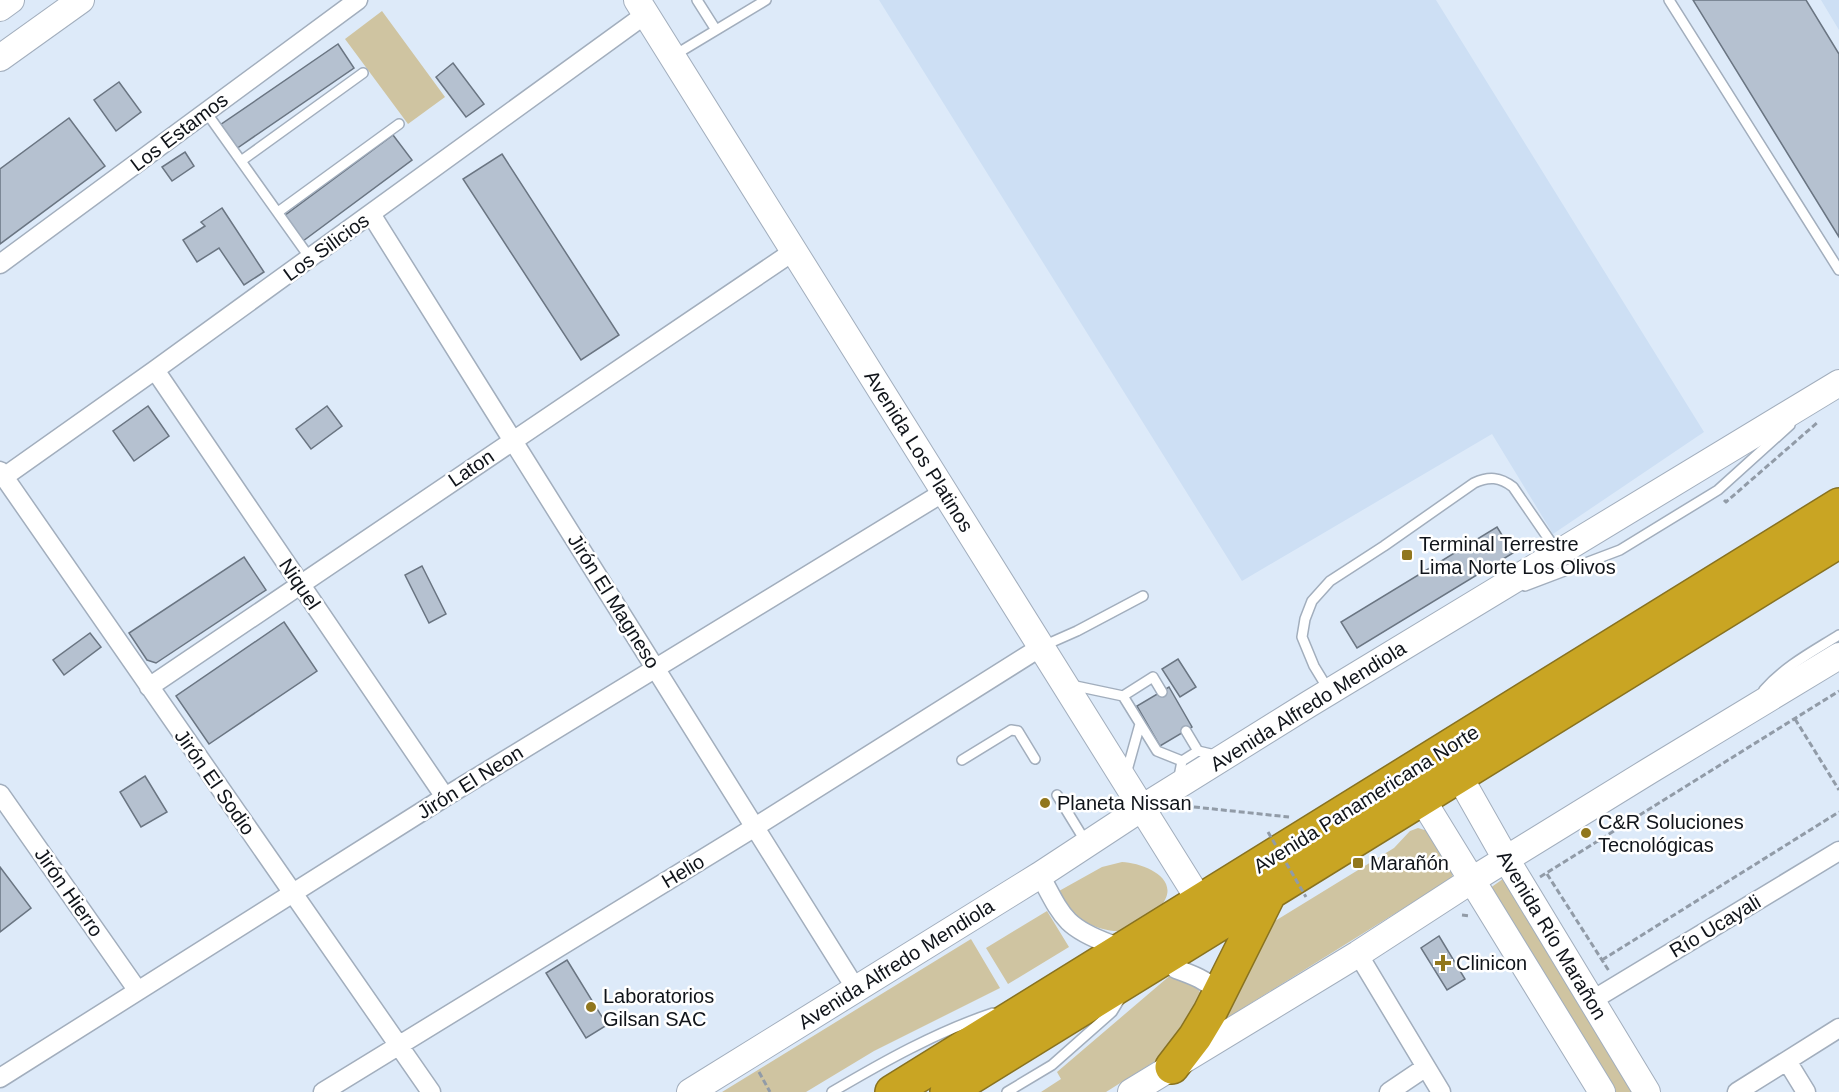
<svg xmlns="http://www.w3.org/2000/svg" width="1839" height="1092" viewBox="0 0 1839 1092" font-family="Helvetica,sans-serif">
<style>
.built{fill:#cddff4}
.green{fill:#cfc4a1}
.building{fill:#b5c1d0;stroke:#6a7582;stroke-width:1.5}
.lines{fill:none;stroke-linecap:round;stroke-linejoin:round}
.lane-casing{stroke:#a2aebd;stroke-width:12}
.street-casing{stroke:#a2aebd;stroke-width:21}
.secondary-casing{stroke:#a2aebd;stroke-width:28}
.highway-casing{stroke:#887220;stroke-width:36}
.path{stroke:#919ba7;stroke-width:3;stroke-dasharray:6 3;stroke-linecap:butt}
.lane{stroke:#fff;stroke-width:9}
.street{stroke:#fff;stroke-width:18}
.secondary{stroke:#fff;stroke-width:26}
.highway{stroke:#c9a523;stroke-width:33}
.path-bridge{stroke:#919ba7;stroke-width:3;stroke-dasharray:6 3;stroke-linecap:butt}
.poi-dot{fill:#91771d;stroke:#fff;stroke-width:2}
.labels{text-anchor:middle;stroke-width:5;stroke-linejoin:round;paint-order:stroke}
.street-label{font-size:20px;fill:#10141a;stroke:#fff}
.poi-label{font-size:20px;fill:#10141a;stroke:#fff;text-anchor:start}
</style>
<rect width="100%" height="100%" fill="#ddeaf9"/>
<path class="built" d="M879,0H1436L1704,432L1553,534L1492,434L1242,581Z
M1821,0H1839V30Z"/>
<path class="green" d="M382,11L445,97L408,124L345,39Z
M1418,828L1428,831L1453,871L1452,878L1216,1025L1275,921L1394,848L1410,831Z
M1122,862C1144,863 1183,879 1161,906C1156,912 1148,916 1142,920C1137,923 1131,928 1126,930C1119,932 1110,931 1103,929C1078,922 1072,912 1059,891L1102,867Z
M1507,876L1639,1092H1610L1486,891Z
M1047,911L1069,947L1008,984L986,948Z
M971,939L1000,988L874,1051L806,1092H722Z
M1173,973L1196,985L1202,996L1168,1053L1106,1092H1041L1061,1079L1057,1072Z"/>
<path class="building" d="M1693,0H1806L1839,54V237Z
M338,44L354,68L236,149L220,125Z
M453,63L484,104L466,117L436,77Z
M119,82L141,112L116,131L94,100Z
M69,118L105,166L0,244V169Z
M393,135L412,160L303,241L284,216Z
M185,152L194,166L172,181L162,167Z
M502,154L619,335L581,360L463,179Z
M222,208L264,272L244,285L219,248L197,262L183,240L205,226L201,222Z
M148,406L169,436L134,461L113,431Z
M327,406L342,426L311,449L296,429Z
M1497,527L1513,553L1357,648L1341,622Z
M244,557L266,590L156,663L147,660L129,633Z
M422,566L446,614L429,623L405,575Z
M284,622L317,671L209,744L176,696Z
M90,633L101,647L64,675L53,660Z
M1178,659L1196,687L1180,697L1162,669Z
M1169,687L1192,727L1160,746L1137,706Z
M145,776L167,812L141,827L120,792Z
M0,867L31,908L0,932Z
M1439,936L1465,979L1447,990L1421,948Z
M567,960L607,1025L586,1038L546,973Z"/>
<g class="lines">
<defs>
<path id="lane" d="M697,0L716,30
M1669,0L1839,270
M673,56L766,0
M206,112L310,258
M241,161L363,73
M278,212L399,124
M1525,586L1620,550L1718,490L1790,425
M1043,646L1077,631L1143,596
M1071,685L1123,696L1153,677L1162,692
M1328,689L1314,666L1302,637L1305,619L1312,601L1330,581L1384,546L1474,483C1489,476 1500,477 1513,487L1557,551
M1764,690C1785,666 1812,652 1839,635
M1123,696L1157,751L1182,761
M1186,731L1198,751
M962,760L1011,730L1018,731L1035,759
M1126,774L1140,724
M1178,782L1182,761L1198,751L1215,755
M1057,795L1087,844
M832,1092C883,1062 936,1032 993,1013
M1007,1092L1052,1065L1112,1012L1120,999"/>
<path id="street" d="M371,214L856,989
M0,264L358,0
M155,370L445,797
M0,471L431,1092
M4,477L155,370L646,14
M149,687L794,251
M0,794L138,991
M1040,875C1062,916 1064,927 1110,944
M1358,954L1441,1092
M1176,969C1193,975 1206,980 1219,992
M1591,1001L1839,851
M1787,1061L1806,1092
M0,1078L445,797L944,492
M323,1092L755,827L1041,647
M1389,1092L1426,1067
M1737,1092L1839,1028"/>
<path id="secondary" d="M637,0L1200,901
M0,8L11,0
M0,58L81,0
M1459,776L1506,859L1647,1092
M1422,799L1602,1092
M690,1092L1040,875L1142,808L1309,704L1839,383
M1131,1092L1358,954L1472,880L1649,771L1839,656"/>
<path id="highway" d="M1172,1067L1195,1037L1210,1012L1270,892
M892,1092L1839,505
M947,1092L1839,541"/>
</defs>
<use href="#lane" class="lane-casing"/>
<use href="#street" class="street-casing"/>
<use href="#secondary" class="secondary-casing"/>
<use href="#highway" class="highway-casing"/>
<path class="path" d="M1724,500L1726,502L1818,422
M1795,719L1839,790
M1185,806L1289,817
M1547,874L1609,971
M1540,877L1839,691
M1462,915L1470,916
M1602,960L1839,812
M759,1072L770,1092"/>
<use href="#lane" class="lane"/>
<use href="#street" class="street"/>
<use href="#secondary" class="secondary"/>
<use href="#highway" class="highway"/>
<path class="path-bridge" d="M1268,832L1306,897"/>
</g>
<g class="poi-dot">
<rect x="1401" y="549" width="12" height="12" rx="3"/>
<circle cx="1045" cy="803" r="6"/>
<circle cx="1586" cy="833" r="6"/>
<rect x="1352" y="857" width="12" height="12" rx="3"/>
<path d="M1440 954h6v6h6v6h-6v6h-6v-6h-6v-6h6z"/>
<circle cx="591" cy="1007" r="6"/>
</g>
<g class="labels">
<g class="street-label">
<text transform="translate(179 132) rotate(-37)" y="7">Los Estamos</text>
<text transform="translate(326 247) rotate(-36)" y="7">Los Silicios</text>
<text transform="translate(919 451) rotate(58)" y="7">Avenida Los Platinos</text>
<text transform="translate(471 468) rotate(-34)" y="7">Laton</text>
<text transform="translate(300 584) rotate(56)" y="7">Niquel</text>
<text transform="translate(614 601) rotate(58)" y="7">Jirón El Magneso</text>
<text transform="translate(1308 706) rotate(-32)" y="7">Avenida Alfredo Mendiola</text>
<text transform="translate(215 782) rotate(55)" y="7">Jirón El Sodio</text>
<text transform="translate(470 782) rotate(-32)" y="7">Jirón El Neon</text>
<text transform="translate(1366 799) rotate(-32)" y="7">Avenida Panamericana Norte</text>
<text transform="translate(683 871) rotate(-31)" y="7">Helio</text>
<text transform="translate(69 892) rotate(55)" y="7">Jirón Hierro</text>
<text transform="translate(1715 926) rotate(-31)" y="7">Río Ucayali</text>
<text transform="translate(1552 935) rotate(59)" y="7">Avenida Río Marañon</text>
<text transform="translate(896 964) rotate(-32)" y="7">Avenida Alfredo Mendiola</text>
</g>
<g class="poi-label">
<text x="1419" y="551">Terminal Terrestre<tspan x="1419" dy="23">Lima Norte Los Olivos</tspan></text>
<text x="1057" y="810">Planeta Nissan</text>
<text x="1598" y="829">C&amp;R Soluciones<tspan x="1598" dy="23">Tecnológicas</tspan></text>
<text x="1370" y="870">Marañón</text>
<text x="1456" y="970">Clinicon</text>
<text x="603" y="1003">Laboratorios<tspan x="603" dy="23">Gilsan SAC</tspan></text>
</g>
</g>
</svg>
